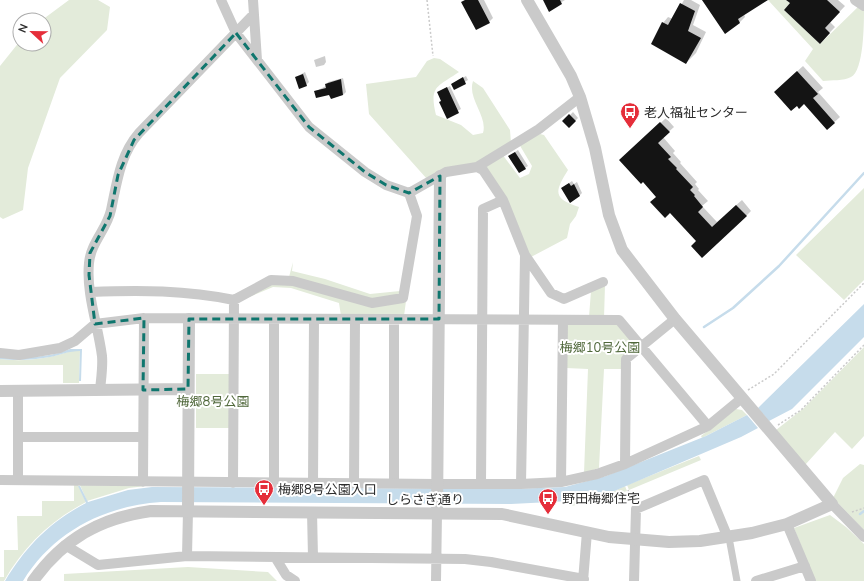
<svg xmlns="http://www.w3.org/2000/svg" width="864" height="581" viewBox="0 0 864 581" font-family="'Nunito Sans','Noto Sans JP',sans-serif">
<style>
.green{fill:#e3ebda}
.water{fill:#c6dceb}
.shadow{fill:#0003}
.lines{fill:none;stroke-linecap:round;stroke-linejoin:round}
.stream{stroke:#c6dceb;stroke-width:2.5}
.building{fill:#141414}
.path{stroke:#cacaca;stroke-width:1.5;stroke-dasharray:2 2;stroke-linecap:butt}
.pedestrian{stroke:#cacaca;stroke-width:7}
.minor{stroke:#cacaca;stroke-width:10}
.tertiary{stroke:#cacaca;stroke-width:12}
.marked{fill:none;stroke:#0f766e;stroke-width:3;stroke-dasharray:8 5;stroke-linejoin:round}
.labels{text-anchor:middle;stroke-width:4;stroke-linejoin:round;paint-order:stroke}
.poi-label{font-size:13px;fill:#2d2d2d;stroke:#fff;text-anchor:start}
.park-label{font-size:13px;fill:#50683b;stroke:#fff}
.street-label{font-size:13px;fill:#2d2d2d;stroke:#fff}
</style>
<rect width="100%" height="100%" fill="#fff"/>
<path class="green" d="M69,0H98L110,7L107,30L60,78L28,168L23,210L3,219L0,217V66L20,41V44H44V20H42Z
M768,0H786L790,3L784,10L820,44L860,5L864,8C864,23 864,71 851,77C844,81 831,80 823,81L805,61L813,49Z
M434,58L440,59L459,72C437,87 429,86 436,115L461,125L473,135L483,133C488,116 467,99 473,81L483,88L510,130L511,143L479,163L427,179L369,114L366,84L416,77L427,61Z
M540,134L544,135L568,170C555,191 552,199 579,207L576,216L570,224L567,238L531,257L484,165L502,154L520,178L529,174L532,166L519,144Z
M864,188V280L844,300L796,255Z
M293,262L292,271L325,279L370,294L400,291L398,295L372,299L289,277Z
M272,283L292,285L372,306L406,301L404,316H341L339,303L291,288L273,287L240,301Z
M605,285L604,318L589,317L591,291Z
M569,324L617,325L635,345L623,369H604L599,468L584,473L588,369L566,368V327Z
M864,347V436L852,449L835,432L805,465L776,430L804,408Z
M71,351H80L79,383H63V365H0V359C24,362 48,359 71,351Z
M196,374H230V428H196Z
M736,409L742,410L747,415L702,438L701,436Z
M699,456L701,460L629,490L627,485Z
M860,464L864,465V530L833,498L843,478Z
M74,485H78L86,502C50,521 24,546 4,581H0V577H4V550H18L17,516H42V501H74Z
M80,485L146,486L129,488L87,501Z
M625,486L627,491L597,501L571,506L570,501L612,492Z
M830,515L846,527L864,544V581H815L794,528Z
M188,567L268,572L277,581H64V574Z"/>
<path class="water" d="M864,304V337L792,409L769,421L758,408Z
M70,349H82L81,381H79L80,351C69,351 60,355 50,357C33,360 17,361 0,359V357C25,358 47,358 70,349Z
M747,415L758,428L741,437L612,492L570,501L511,504L161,502C104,506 53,532 23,581H5C26,546 50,522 86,503L78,486H80L88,502L128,490L152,487L511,489L565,487L606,476L706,436Z"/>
<path class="shadow" d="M465,0H484L493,18L489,22L463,2Z
M544,0H565L549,10Z
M684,0H691L700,5L693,25L706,32L696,53L686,63L663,23L668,17L673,19Z
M702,0H765L744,14L745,17L740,22L725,32Z
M788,0H838L845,6L830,22L835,27L820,43Z
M325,56L326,62L324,65L316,67L314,60Z
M803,66L823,88L818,92L840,117L827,129L804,103L781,86Z
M305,72L309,82L306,85L296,77Z
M466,76L468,80L455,88L452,84Z
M343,78L346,92L343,95L331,98L330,94L316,91L326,86L328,82Z
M450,86L461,109L447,117L439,92Z
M573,112L578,118L569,127L564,121Z
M666,118L674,127L663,137L675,151L673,153L681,162L680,163L697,182L695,184L699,189L698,190L708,201L702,206L717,222L742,200L751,211L746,216L697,241L658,197L626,155Z
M518,150L528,166L525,168L509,156Z
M572,181L574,184L577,182L582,193L579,196L562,188Z"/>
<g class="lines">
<path class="stream" d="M704,327L733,308L779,266L864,173
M860,514L864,511"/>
</g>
<path class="building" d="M465,0H478L490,23L476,30L461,2Z
M543,0H560L562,4L549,12Z
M702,0H768L738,19L740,23L725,34Z
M786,0H827L840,12L825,28L830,33L820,44L784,10L790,3Z
M680,3L695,11L688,31L701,38L686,64L651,44L662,22L668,25Z
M797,71L818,94L813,98L835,123L827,130L804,104L799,109L797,106L791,111L774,92Z
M303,74L307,86L299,89L295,77Z
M463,77L466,84L454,90L451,84Z
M341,79L343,95L331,99L329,95L316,98L314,91L326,88L325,84Z
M447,87L459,113L447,119L439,102L441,101L437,92Z
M569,114L576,121L569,128L562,121Z
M660,122L670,132L658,143L671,157L668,159L677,168L676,169L693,187L690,190L695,195L694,196L703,207L698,212L712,227L736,205L747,216L702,258L691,246L696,241L670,213L665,218L650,202L656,197L643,182L641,184L619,160Z
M515,152L526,169L519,173L508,156Z
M569,183L571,186L574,184L580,196L570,203L561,188Z"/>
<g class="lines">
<path class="path" d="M427,0L433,56
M748,390L774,374L864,283
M778,425L801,410L864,345
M628,490L633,502
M852,512L864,508"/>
<path class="pedestrian" d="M730,543L737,581"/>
<path class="minor" d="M221,0L236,33L309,127L365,172L386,185L409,193L446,172L477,167L539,129L580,97
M253,0L257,60
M855,0L864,6
M477,167L483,170L503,200L525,255L521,484
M525,255L551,293L564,299L603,282
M91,292C139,290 186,290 234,300L271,280L293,281L372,303L403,298L417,216L409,193
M0,353L19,355L60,348L75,341L95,324L144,318L619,320L708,426
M100,390C101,379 103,367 102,356C98,325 86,294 89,263C91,242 107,229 111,210C117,182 120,155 139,133L254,14
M18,391V480
M18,437H143
M625,464L626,359L675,319
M0,480L437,484H521L561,482L597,474L625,464L708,426L742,398
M143,482L144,318
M561,482L563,321
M233,483L234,300
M274,483V319
M313,483L314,319
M354,483L355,319
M394,483V319
M481,484L483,209L503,200
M832,504L864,537
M312,512L313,557
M787,524L811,581
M65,545L98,565L187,556L465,559L491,562L584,579
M187,556L188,511
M275,557L286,575L295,581
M436,581L437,513
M583,581L587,532
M634,581L636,509L704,480L728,538
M756,581L805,566"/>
<path class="tertiary" d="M0,391L188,389
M188,511L189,319
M437,513L440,176
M33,581C63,539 100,518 151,511L502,514L609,537L669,542L700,541L752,533L787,524L832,504L675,319L622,250L609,215L595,148L580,97L571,76L527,0"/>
</g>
<path class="marked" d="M236,33L309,127L365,172L386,185L409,193L440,176L439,319H189L188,389L143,390L144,318L95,324L89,275L90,253L110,216L118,175L134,140Z"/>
<defs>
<symbol id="bus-pin" viewBox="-11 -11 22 30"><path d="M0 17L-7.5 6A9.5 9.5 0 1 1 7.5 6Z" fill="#e52e3a" stroke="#fff"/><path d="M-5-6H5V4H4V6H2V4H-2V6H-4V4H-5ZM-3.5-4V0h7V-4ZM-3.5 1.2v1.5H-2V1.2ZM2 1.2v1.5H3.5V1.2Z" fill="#fff"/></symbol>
</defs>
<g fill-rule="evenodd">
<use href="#bus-pin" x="619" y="101" width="22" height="30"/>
<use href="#bus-pin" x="253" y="478" width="22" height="30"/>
<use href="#bus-pin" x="537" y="487" width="22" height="30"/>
</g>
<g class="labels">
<g class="poi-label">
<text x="644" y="117">老人福祉センター</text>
<text x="278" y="494">梅郷8号公園入口</text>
<text x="562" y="503">野田梅郷住宅</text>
</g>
<g class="park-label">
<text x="600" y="352">梅郷10号公園</text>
<text x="213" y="406">梅郷8号公園</text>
</g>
<g class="street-label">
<text x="425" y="504">しらさぎ通り</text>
</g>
</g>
<g transform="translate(32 32) rotate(292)"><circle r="19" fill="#ffffff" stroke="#ababab"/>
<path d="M0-3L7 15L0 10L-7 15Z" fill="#e52e3a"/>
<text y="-6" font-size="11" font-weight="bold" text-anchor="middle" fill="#2d2d2d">N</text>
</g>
</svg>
